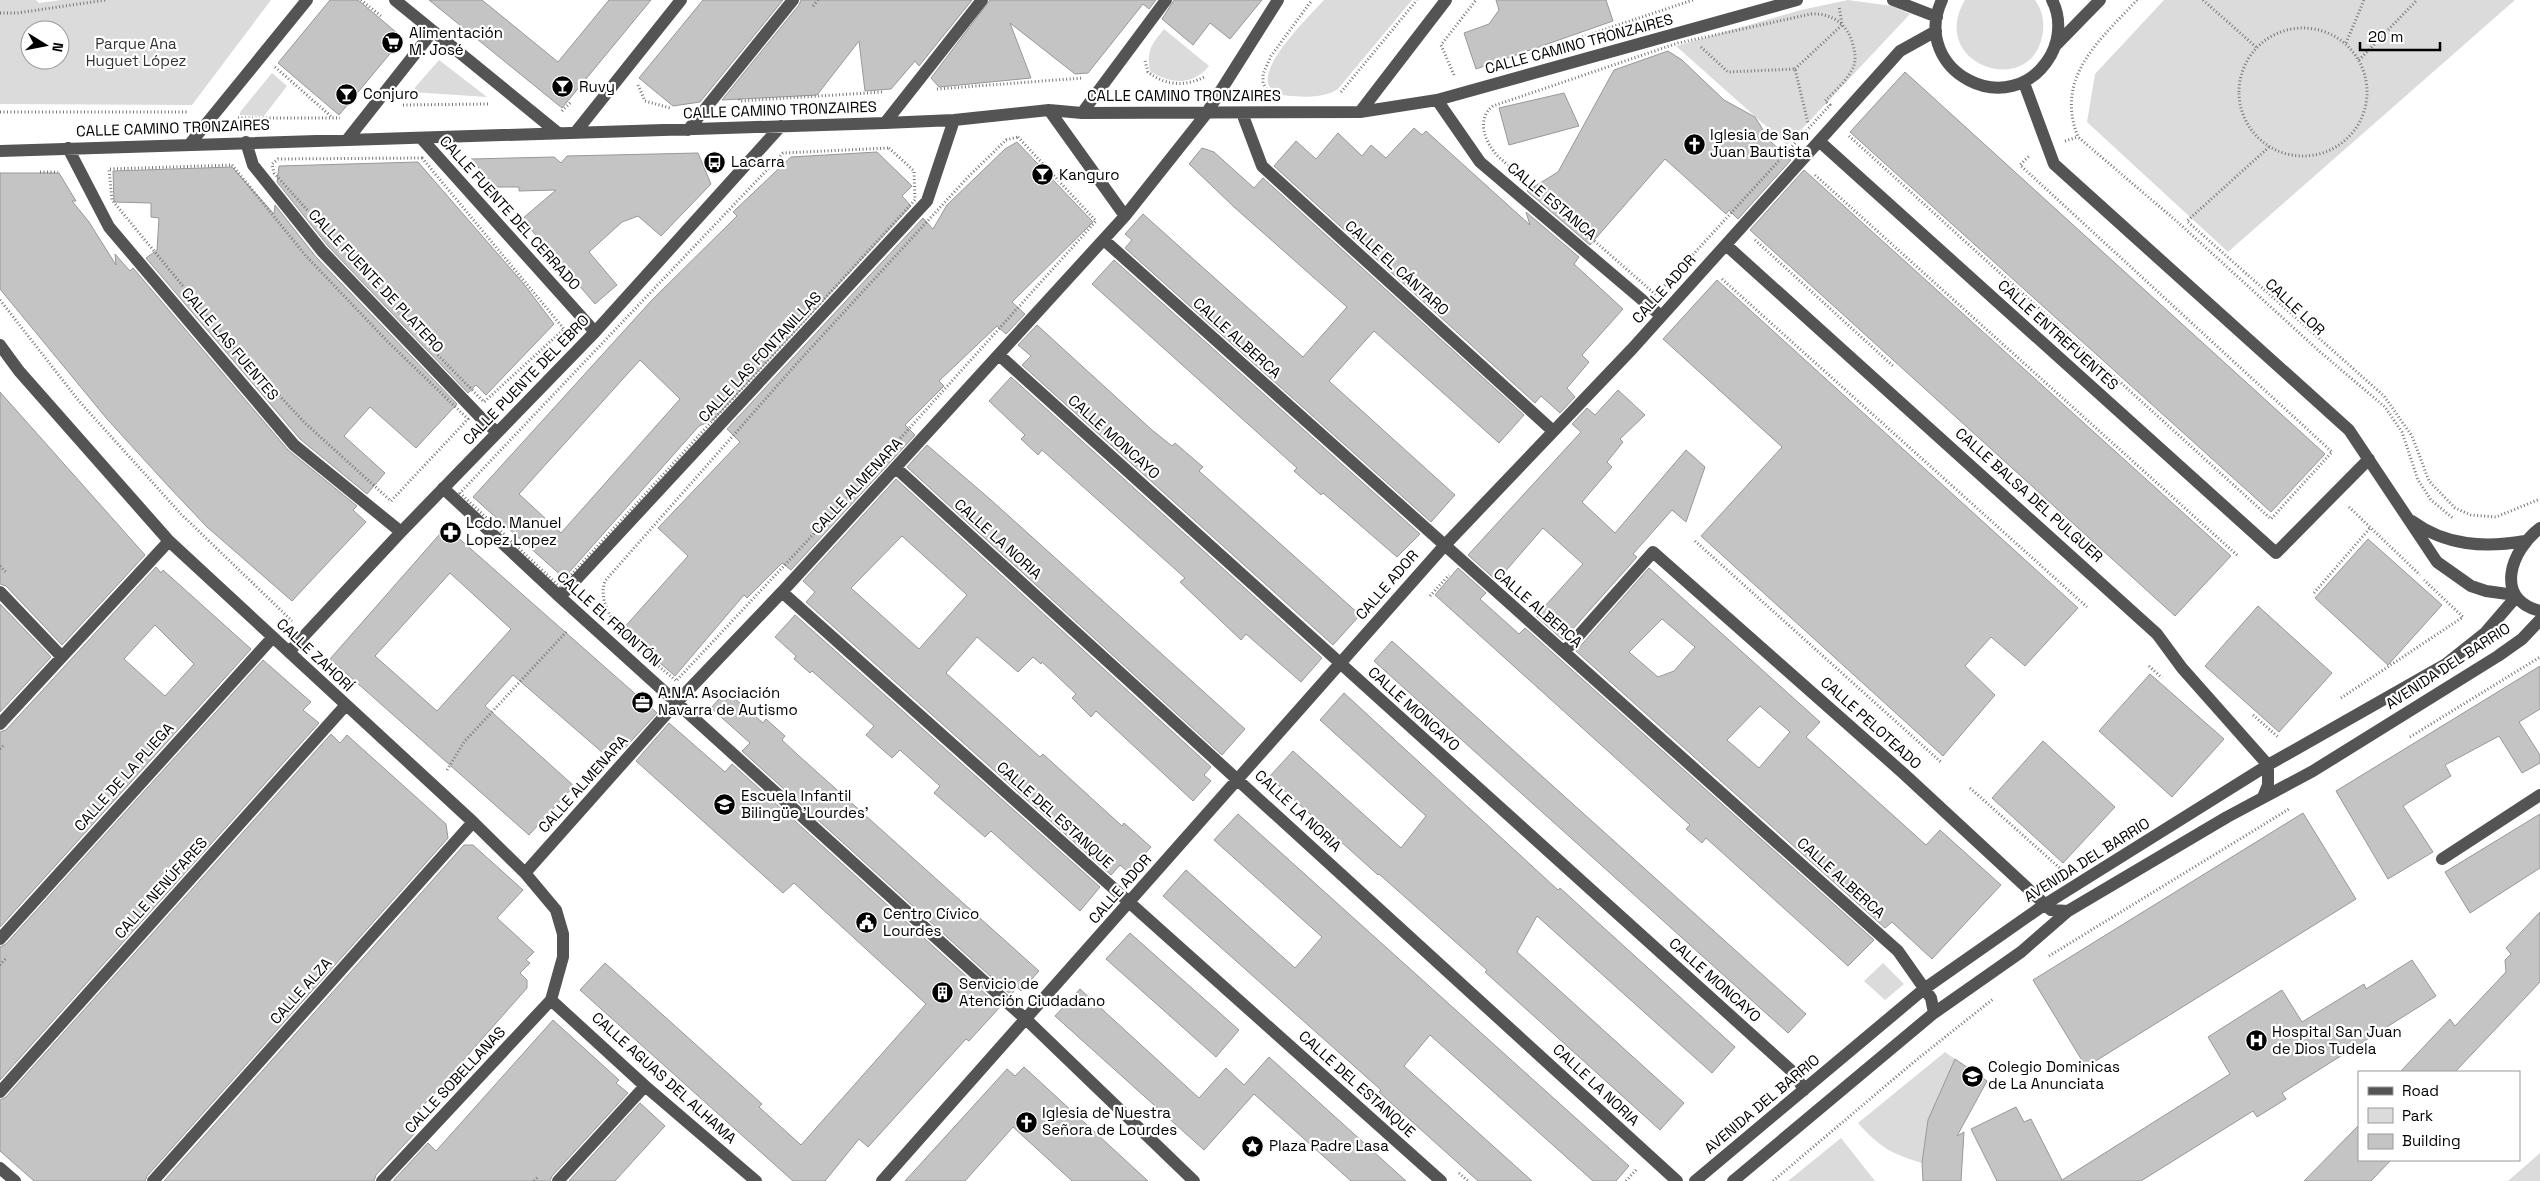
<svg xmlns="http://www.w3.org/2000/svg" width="2540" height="1181" viewBox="0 0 2540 1181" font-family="'Space Grotesk',sans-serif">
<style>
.green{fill:#dbdbdb;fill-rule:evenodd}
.building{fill:#c4c4c4;stroke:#989898;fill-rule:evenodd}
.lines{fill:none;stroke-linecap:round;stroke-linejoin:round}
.path{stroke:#767676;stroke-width:3;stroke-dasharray:1 2.5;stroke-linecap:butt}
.minor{stroke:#545454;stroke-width:12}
.labels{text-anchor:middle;stroke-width:4.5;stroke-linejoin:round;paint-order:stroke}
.poi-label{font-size:15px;fill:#000;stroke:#fff;text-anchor:start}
.park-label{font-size:15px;fill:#323232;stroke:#fff}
.street-label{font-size:15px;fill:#000;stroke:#fff}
</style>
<rect width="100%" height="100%" fill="#fff"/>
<path class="green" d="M0,0H36L39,3L61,0H271L192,105L0,104ZM30,30H60V60H30Z
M1324,0H1412L1338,89C1325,98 1307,97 1292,96C1228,93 1309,17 1324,0Z
M1848,0L1892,6L1910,14L1787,145L1676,46L1801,10Z
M1965,0H2035C2043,11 2045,24 2042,37C2029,99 1927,64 1965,0Z
M2164,0H2515L2228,252L2087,122L2095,74Z
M1164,29L1209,66C1193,86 1170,84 1150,71C1146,50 1152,44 1164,29Z
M439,60L487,97L411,92Z
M272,73L287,86L264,116L240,115V112Z
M1883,963L1904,984L1885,1000L1864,981Z
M1945,1052L1955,1059L1928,1120L1922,1163C1892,1154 1879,1147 1858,1123Z
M1841,1138L1875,1181H1788Z
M2540,1153V1181H2508Z"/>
<path class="building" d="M330,0H358L403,38L339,115L278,63Z
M429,0H482L558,62L609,0H651L562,108Z
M703,0H783L700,102L673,106L639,78Z
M801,0H972L919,66L915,61L891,89L865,91L859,41L817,95L722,100L799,5Z
M990,0H1156L1149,9L1143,4L1088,73L1075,74L1010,23L1031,78L939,87L931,78Z
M1174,0H1262L1230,39L1210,23L1193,45L1162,19Z
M1496,0H1606L1613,21L1476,69L1464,33L1489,24L1499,10Z
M1668,51L1682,60L1724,100L1755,117L1770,141L1791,160L1738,219L1729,210L1726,214L1665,159L1590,245L1527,191L1558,172L1614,70Z
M1905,72L2325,454L2271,512L1850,132Z
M1564,93L1579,126L1509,145L1499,108Z
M1414,128L1422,135L1426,131L1530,225L1526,212L1579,257L1574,264L1623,309L1582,355L1589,362L1567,388L1575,397L1560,413L1541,396L1535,403L1274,166L1296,141L1316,159L1338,133L1362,156L1371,145L1386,158Z
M1017,142L1093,222L1012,302L1025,314L1006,334L997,326L939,381L944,386L905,425L915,435L791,570L782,563L747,598L744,595L675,676L622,630L688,556L658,528L740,442L727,429L923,218L933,229L947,205L1005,149Z
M1202,148L1214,152L1254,188L1263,178L1524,415L1499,443L1374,331L1329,381L1455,495L1431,522L1125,248L1132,240L1125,234L1143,214L1303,357L1347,307L1234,207L1189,164Z
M877,152L912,186L902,196L911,206L713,420L699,426L564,578L473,497L652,300L737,216L733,212L791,157ZM640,360L680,399L561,533L519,494Z
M698,153L711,184L661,236L638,216L622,222L589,252L617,285L595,304L522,219L556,190L519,191V187H495L471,159L554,157L561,163L567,156Z
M418,162L523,283L554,324L486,395L476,385L468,393L328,246L277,182L279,166Z
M232,167L274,214L275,205L316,257L457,404L416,448L370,407L344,436L385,473L367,494L300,439L146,258L157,250L159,218L151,217V203L114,202L113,171Z
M1804,170L2231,556L2175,616L1750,230Z
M0,173H59L76,201H72L89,222L116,265L115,254L130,271L133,268L288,450L357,506L353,510L366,522L292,601L207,527L170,488L107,419L0,289Z
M1114,260L1420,534L1397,557L1323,493L1321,495L1294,471L1297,468L1092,284Z
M1717,280L2078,608L2025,666L1991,637L1965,666L1995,695L1943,756L1701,536L1782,447L1663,339Z
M1037,325L1152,430L1172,446L1175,443L1203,467L1199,471L1360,615L1333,645L1022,365L1031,356L1018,345Z
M1011,377L1322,658L1301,682L1246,634L1241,640L1180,582L1185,578L1042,450L1038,455L1021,439L1025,435L989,401Z
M1618,390L1645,415L1620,439L1623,442L1607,462L1612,467L1582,502L1615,533L1686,450L1705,467L1686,522L1672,510L1633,554L1637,557L1563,640L1536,616L1583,564L1543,528L1497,581L1468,555L1581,432L1572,424L1587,408L1595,415Z
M0,392L145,555L62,645L6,586L0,584Z
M927,445L991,500L1245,729L1222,755L907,467Z
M896,479L1211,767L1204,775L1211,781L1193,801L1096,711L1091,717L1072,698L1076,694L1042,662L1041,664L1033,657L1018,672L977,637L946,673L1040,757L1043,754L1122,826L1124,823L1151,847L1128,872L1120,865L1111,875L806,602L815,592L803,581ZM902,536L967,595L919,649L851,588Z
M446,527L657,713L623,750L613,741L603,753L513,675L485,706L574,786L529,835L330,659ZM450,573L511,629L437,711L375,656Z
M2368,539L2442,605L2388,665L2315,598Z
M156,567L161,573L163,570L251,649L0,927V732L6,730ZM155,625L194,664L165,696L124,659Z
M1458,568L1486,593L1480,599L1519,634L1525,628L1874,940L1848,966L1706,838L1702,843L1686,829L1690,825L1671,808L1435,595Z
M1649,568L1820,722L1806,737L1865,790L1926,845L1940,830L2001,885L1932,959L1892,922L1885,928L1576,651ZM1662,619L1695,647L1674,671L1658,677L1629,652ZM1760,706L1790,732L1759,768L1727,740Z
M0,604L51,657L0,712Z
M2258,606L2332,673L2279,732L2205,666Z
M795,615L1100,887L1080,911L991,831L985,837L934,793L940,786L900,750L892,758L866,735L874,726L812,671L810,673L794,659L796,656L775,637Z
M1392,641L1806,1014L1788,1033L1374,661Z
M263,660L311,702L303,710L319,723L0,1080V947L6,944Z
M2540,666V709L2519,722L2540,755V763L2522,773L2499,736L2445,765L2451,776L2403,806L2433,852L2388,879L2336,791Z
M2150,674L2224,739L2172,797L2099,731Z
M726,691L763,723L766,719L785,736L782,740L798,755L1039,971L1021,991L1017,987L1011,995L742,751L750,743L711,708Z
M1344,693L1558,890L1560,888L1735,1047L1712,1073L1537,916L1517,952L1684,1103L1660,1130L1485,972L1487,970L1432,921L1379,874L1378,875L1269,777L1293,751L1401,848L1426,816L1320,720Z
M669,723L725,772L732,764L1000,1007L969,1041L966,1039L868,1147L859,1139L825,1181H793L580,990L605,963L762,1104L759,1107L801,1145L926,1004L794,883L783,893L636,761Z
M331,734L340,743L347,735L446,824L448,838L147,1176L145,1181H34L0,1151V1100L6,1097Z
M2043,741L2115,807L2063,863L1992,798Z
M2303,813L2356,899L2086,1067L2033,980Z
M1238,814L1629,1166L1616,1181H1593L1430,1035L1404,1066L1532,1181H1478L1379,1092L1381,1090L1163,896L1186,870L1295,968L1322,937L1214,840Z
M2540,814V868L2470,913L2445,872Z
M464,845H473L523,890L497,918L534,952L526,960L530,963L520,973L527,980V988L407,1124L416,1132L376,1175L374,1181H164Z
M2540,912V982L2455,1072H2400L2450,1019L2455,1026L2506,972L2505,960L2511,954L2506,948Z
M1130,933L1239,1030L1216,1057L1106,959Z
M2412,960L2436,996L2282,1093L2286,1099L2257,1117L2253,1111L2141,1181H1997L1971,1129L2016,1107L2024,1122L2031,1119L2062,1180L2230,1074L2208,1037L2282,990L2302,1022L2364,984L2366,989Z
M1080,989L1199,1098L1226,1068L1244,1085L1269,1057L1406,1181H1351L1254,1094L1204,1150L1055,1016Z
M553,1020L619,1080L616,1083L628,1093L552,1176L550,1181H393L428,1143L436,1151Z
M1955,1059L1987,1081L1957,1136L1964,1132L1961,1181H1923L1922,1163L1928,1120Z
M1024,1067L1148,1181H1072L1013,1127L965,1181H905L1007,1069L1015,1076Z
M640,1103L665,1126L615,1181H569Z
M2359,1125V1160H2391L2371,1181H2304Z"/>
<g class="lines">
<path class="path" d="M361,0L381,16
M2137,0C2100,40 2054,77 2078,137L2181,225L2319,351L2385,407L2402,432L2418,480L2431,500L2454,519
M2203,0L2256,47
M813,6L818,0
M0,13H17L106,0
M1811,14C1832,13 1848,24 1853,45C1855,52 1856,59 1854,65C1849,79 1835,91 1825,101L1830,105L1656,295L1501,159C1487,147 1474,120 1493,106L1678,43Z
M2239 92a64 64 0 1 1 128 0a64 64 0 1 1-128 0Z
M1579,38L1693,0
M2346,43L2364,0
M1701,47L1728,72L1795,69L1808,123
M2359,60L2417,0
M1145,61L1148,72C1166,86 1186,87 1206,76
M275,67L333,118
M1795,69L1842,25L1839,6
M1454,75L1441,45L1476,0
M638,85L645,101L670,108
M937,89L1083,78
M1268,92L1263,83V74L1271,56L1312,0
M1341,92L1417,0
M739,99L740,101L883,92
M403,105L489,104
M562,111L571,102
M0,112H189
M238,118H340
M1849,136L2271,519L2332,452L2020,165L2030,155
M1018,137L1096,221L825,522L676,681C651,658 592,619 605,581L799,361L968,177L1006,140Z
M2065,141L2078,137
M2269,147L2187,221L2384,396L2412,436L2429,481L2455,508L2471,515L2496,517L2540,499
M889,148L914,171L915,200L560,587L460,493L783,153Z
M422,158L564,329L484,402L430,347L274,173L272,164L278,159Z
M232,165L306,256L387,341L468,419L391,501L305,423L229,342L112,200L109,169Z
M40,172H58
M1815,175L2238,556
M1755,240L1893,366
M1722,279L2087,607
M0,300L79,401L181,514L292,621
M2349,507L2420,575
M1695,541L1942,763
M0,566L7,573
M2314,593L2370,528
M1430,596L1449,575
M2149,666L2162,678
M2341,698L2463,617L2424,580
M2253,715L2278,737
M2410,737L2540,657
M0,749L5,744
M447,770L464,742L568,630
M1970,788L2063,871
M2049,956L2289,809
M0,965L7,957
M1459,1173L1468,1181
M534,1181L539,1176
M1626,1181L1637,1169
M1773,1181L1915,1061L1993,999"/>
<path class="minor" d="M395,0L558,133
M1893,0L1937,17
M1942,0C1909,71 2011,125 2051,55C2060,38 2061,17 2052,0
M2056,45L2100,0
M2024,83L2054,164L2349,430L2437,562L2471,586L2486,591L2515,595
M1437,100L1480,162L1660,315
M1049,110L1125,216
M1360,112L1446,0
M1082,113L1166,0
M1242,113L1262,166L1553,431
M885,123L982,0
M688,130L793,0
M575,133L681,0
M421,138L595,332
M347,140L433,31
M1819,141L2276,553L2369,459
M246,142L253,165L322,251L485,422L497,432
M189,145L307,0
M68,148L109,227L294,445L401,532
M0,151L885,123L954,120L1049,110L1082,113L1360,112L1437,100L1797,0
M1104,240L1898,951L1931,998L1934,1013
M1726,245L2157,634L2182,668L2268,765V785L2263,797
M0,345L19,371L169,541L473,822L525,873L556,910L563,934V957L551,1000L382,1181
M999,355L1794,1073L1804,1090
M896,468L1677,1181
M443,488L560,597L1031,1024L1194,1181
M2412,521C2446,546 2485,548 2525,541
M2540,528C2511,550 2493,599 2540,611
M0,592L61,656
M782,592L1441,1181
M560,597L927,201L954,120
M289,652L401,532L595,332L781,126
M1564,652L1653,552L1903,773L2051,910L2068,911
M0,724L169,541
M2442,859L2540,795
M525,873L677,702L782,592L1125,216L1206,114L1278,0
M0,939L273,637
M551,1000L645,1086L756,1181
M0,1092L345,706
M0,1168L15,1181
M153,1181L473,822
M558,1181L645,1086
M882,1181L1444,546L1632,349L1900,51L1936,31
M1695,1181L1924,989L2044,905L2268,765L2446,664L2485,633L2516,597
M1733,1181L1934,1013L2021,952L2068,911L2227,817L2313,771L2498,656L2522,639L2540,620"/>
</g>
<defs>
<symbol id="supermarket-disc" viewBox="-11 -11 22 22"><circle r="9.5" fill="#000" stroke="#fff"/><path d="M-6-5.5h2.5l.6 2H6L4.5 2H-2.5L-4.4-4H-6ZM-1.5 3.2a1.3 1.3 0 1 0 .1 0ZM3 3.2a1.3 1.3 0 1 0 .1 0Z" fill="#fff"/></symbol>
<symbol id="bar-disc" viewBox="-11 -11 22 22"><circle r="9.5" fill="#000" stroke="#fff"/><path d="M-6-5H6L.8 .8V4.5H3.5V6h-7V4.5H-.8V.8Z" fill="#fff"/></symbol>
<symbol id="church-disc" viewBox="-11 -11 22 22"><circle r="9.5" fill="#000" stroke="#fff"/><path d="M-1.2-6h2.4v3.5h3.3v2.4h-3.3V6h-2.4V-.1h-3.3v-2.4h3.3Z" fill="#fff"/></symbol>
<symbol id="bus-disc" viewBox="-11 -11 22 22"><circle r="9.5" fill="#000" stroke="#fff"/><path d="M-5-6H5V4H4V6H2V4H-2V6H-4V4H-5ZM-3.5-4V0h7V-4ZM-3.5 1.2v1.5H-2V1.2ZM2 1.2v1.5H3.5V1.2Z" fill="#fff"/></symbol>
<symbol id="pharmacy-disc" viewBox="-11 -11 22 22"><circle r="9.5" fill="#000" stroke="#fff"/><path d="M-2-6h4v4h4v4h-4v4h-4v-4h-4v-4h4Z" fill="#fff"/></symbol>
<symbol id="office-disc" viewBox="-11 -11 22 22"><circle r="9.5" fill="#000" stroke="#fff"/><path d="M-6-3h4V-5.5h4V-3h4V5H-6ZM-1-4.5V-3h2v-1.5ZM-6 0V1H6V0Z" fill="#fff"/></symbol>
<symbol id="school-disc" viewBox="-11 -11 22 22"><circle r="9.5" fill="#000" stroke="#fff"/><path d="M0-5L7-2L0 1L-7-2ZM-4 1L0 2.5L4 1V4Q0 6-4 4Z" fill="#fff"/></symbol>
<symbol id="civic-disc" viewBox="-11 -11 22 22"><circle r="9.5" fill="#000" stroke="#fff"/><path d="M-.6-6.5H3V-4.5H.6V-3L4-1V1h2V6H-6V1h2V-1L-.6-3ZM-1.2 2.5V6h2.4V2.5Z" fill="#fff"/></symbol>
<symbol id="building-disc" viewBox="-11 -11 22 22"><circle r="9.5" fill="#000" stroke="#fff"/><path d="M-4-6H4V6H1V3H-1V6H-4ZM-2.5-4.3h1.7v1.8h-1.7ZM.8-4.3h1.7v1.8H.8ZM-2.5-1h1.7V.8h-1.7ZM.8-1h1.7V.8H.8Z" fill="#fff"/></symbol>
<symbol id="hospital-disc" viewBox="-11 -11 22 22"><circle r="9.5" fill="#000" stroke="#fff"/><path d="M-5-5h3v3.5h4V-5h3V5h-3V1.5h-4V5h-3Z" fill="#fff"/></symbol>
<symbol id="sight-disc" viewBox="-11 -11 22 22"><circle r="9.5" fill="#000" stroke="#fff"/><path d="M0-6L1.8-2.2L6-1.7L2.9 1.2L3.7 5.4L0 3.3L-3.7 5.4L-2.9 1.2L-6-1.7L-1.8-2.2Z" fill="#fff"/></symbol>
</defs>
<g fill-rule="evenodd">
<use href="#supermarket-disc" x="380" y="30" width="25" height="25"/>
<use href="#bar-disc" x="550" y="74" width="25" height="25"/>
<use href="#bar-disc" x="334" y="82" width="25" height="25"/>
<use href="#church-disc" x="1682" y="132" width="25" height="25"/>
<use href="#bus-disc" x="702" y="150" width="25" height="25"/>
<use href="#bar-disc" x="1030" y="162" width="25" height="25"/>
<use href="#pharmacy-disc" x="438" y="520" width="25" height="25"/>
<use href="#office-disc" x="630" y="690" width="25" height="25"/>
<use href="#school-disc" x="712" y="792" width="25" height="25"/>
<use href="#civic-disc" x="854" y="910" width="25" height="25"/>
<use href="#building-disc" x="930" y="980" width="25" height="25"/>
<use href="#hospital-disc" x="2244" y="1028" width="25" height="25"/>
<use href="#school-disc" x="1960" y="1064" width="25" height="25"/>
<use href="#church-disc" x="1014" y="1110" width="25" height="25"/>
<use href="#sight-disc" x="1240" y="1134" width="25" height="25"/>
</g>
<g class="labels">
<g class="poi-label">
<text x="409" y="38">Alimentación<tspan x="409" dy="17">M. José</tspan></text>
<text x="579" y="92">Ruvy</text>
<text x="363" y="99">Conjuro</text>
<text x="1710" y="140">Iglesia de San<tspan x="1710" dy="17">Juan Bautista</tspan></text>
<text x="731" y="167">Lacarra</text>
<text x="1059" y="180">Kanguro</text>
<text x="466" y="528">Lcdo. Manuel<tspan x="466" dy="17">Lopez Lopez</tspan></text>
<text x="658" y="698">A.N.A. Asociación<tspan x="658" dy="17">Navarra de Autismo</tspan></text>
<text x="741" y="801">Escuela Infantil<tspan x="741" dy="17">Bilingüe 'Lourdes'</tspan></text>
<text x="883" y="919">Centro Cívico<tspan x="883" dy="17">Lourdes</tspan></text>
<text x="959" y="989">Servicio de<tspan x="959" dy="17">Atención Ciudadano</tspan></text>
<text x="2272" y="1037">Hospital San Juan<tspan x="2272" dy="17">de Dios Tudela</tspan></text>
<text x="1988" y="1072">Colegio Dominicas<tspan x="1988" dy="17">de La Anunciata</tspan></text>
<text x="1042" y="1118">Iglesia de Nuestra<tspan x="1042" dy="17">Señora de Lourdes</tspan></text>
<text x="1269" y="1151">Plaza Padre Lasa</text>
</g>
<g class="park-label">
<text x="136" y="49">Parque Ana<tspan x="136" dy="17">Huguet López</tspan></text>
</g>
<g class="street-label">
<text transform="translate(1579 44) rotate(-15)" y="5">CALLE CAMINO TRONZAIRES</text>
<text x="1184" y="101">CALLE CAMINO TRONZAIRES</text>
<text transform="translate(780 110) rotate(-2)" y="5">CALLE CAMINO TRONZAIRES</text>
<text transform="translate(173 128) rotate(-2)" y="5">CALLE CAMINO TRONZAIRES</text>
<text transform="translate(1552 201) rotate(40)" y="5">CALLE ESTANCA</text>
<text transform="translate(510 213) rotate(48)" y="5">CALLE FUENTE DEL CERRADO</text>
<text transform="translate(1397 268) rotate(42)" y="5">CALLE EL CÁNTARO</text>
<text transform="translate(376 281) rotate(47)" y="5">CALLE FUENTE DE PLATERO</text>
<text transform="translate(1664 289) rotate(-48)" y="5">CALLE ADOR</text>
<text transform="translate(2295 307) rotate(43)" y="5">CALLE LOR</text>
<text transform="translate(2058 335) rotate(42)" y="5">CALLE ENTREFUENTES</text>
<text transform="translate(1237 338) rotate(42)" y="5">CALLE ALBERCA</text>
<text transform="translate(230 344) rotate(50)" y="5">CALLE LAS FUENTES</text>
<text transform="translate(760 357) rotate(-47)" y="5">CALLE LAS FONTANILLAS</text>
<text transform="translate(526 380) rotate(-46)" y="5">CALLE PUENTE DEL EBRO</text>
<text transform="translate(1114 437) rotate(42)" y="5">CALLE MONCAYO</text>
<text transform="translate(857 486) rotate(-47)" y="5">CALLE ALMENARA</text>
<text transform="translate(2029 495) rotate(42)" y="5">CALLE BALSA DEL PULGUER</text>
<text transform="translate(998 539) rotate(42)" y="5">CALLE LA NORIA</text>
<text transform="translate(1387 585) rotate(-49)" y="5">CALLE ADOR</text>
<text transform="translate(1538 608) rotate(41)" y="5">CALLE ALBERCA</text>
<text transform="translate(609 619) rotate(42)" y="5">CALLE EL FRONTÓN</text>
<text transform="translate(315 655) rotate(43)" y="5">CALLE ZAHORÍ</text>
<text transform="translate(2448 666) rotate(-33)" y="5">AVENIDA DEL BARRIO</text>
<text transform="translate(1414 709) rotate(42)" y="5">CALLE MONCAYO</text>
<text transform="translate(1871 723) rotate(42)" y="5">CALLE PELOTEADO</text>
<text transform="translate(124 777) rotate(-48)" y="5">CALLE DE LA PLIEGA</text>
<text transform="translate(583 784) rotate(-48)" y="5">CALLE ALMENARA</text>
<text transform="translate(1298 811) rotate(43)" y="5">CALLE LA NORIA</text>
<text transform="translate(1055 815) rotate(42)" y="5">CALLE DEL ESTANQUE</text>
<text transform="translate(2087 860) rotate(-32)" y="5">AVENIDA DEL BARRIO</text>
<text transform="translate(1841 878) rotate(42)" y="5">CALLE ALBERCA</text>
<text transform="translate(161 888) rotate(-48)" y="5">CALLE NENÚFARES</text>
<text transform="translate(1120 889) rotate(-49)" y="5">CALLE ADOR</text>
<text transform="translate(1715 980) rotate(42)" y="5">CALLE MONCAYO</text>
<text transform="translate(301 991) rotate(-48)" y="5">CALLE ALZA</text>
<text transform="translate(664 1078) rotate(42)" y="5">CALLE AGUAS DEL ALHAMA</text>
<text transform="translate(455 1080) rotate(-47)" y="5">CALLE SOBELLANAS</text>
<text transform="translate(1357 1084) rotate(42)" y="5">CALLE DEL ESTANQUE</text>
<text transform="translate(1596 1085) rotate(43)" y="5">CALLE LA NORIA</text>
<text transform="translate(1762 1104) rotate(-40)" y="5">AVENIDA DEL BARRIO</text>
</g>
</g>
<rect x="2358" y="1071" width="162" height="90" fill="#ffffff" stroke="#999999"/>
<rect x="2368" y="1087" width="25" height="8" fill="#545454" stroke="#999999"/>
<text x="2402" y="1096" font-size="15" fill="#000000">Road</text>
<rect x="2368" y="1108" width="25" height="15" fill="#dbdbdb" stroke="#999999"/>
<text x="2402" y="1121" font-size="15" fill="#000000">Park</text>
<rect x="2368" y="1134" width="25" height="15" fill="#c4c4c4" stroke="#999999"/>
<text x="2402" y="1146" font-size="15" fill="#000000">Building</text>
<g transform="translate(45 45) rotate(100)"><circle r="24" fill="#ffffff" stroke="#999999"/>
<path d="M0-4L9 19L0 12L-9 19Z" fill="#000000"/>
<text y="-8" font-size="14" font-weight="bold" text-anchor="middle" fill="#000000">N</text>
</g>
<path d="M2360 42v8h80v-8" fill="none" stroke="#000000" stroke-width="2.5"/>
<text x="2368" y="42" font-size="15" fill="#000000" stroke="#ffffff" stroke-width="4" paint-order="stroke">20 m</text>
</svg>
